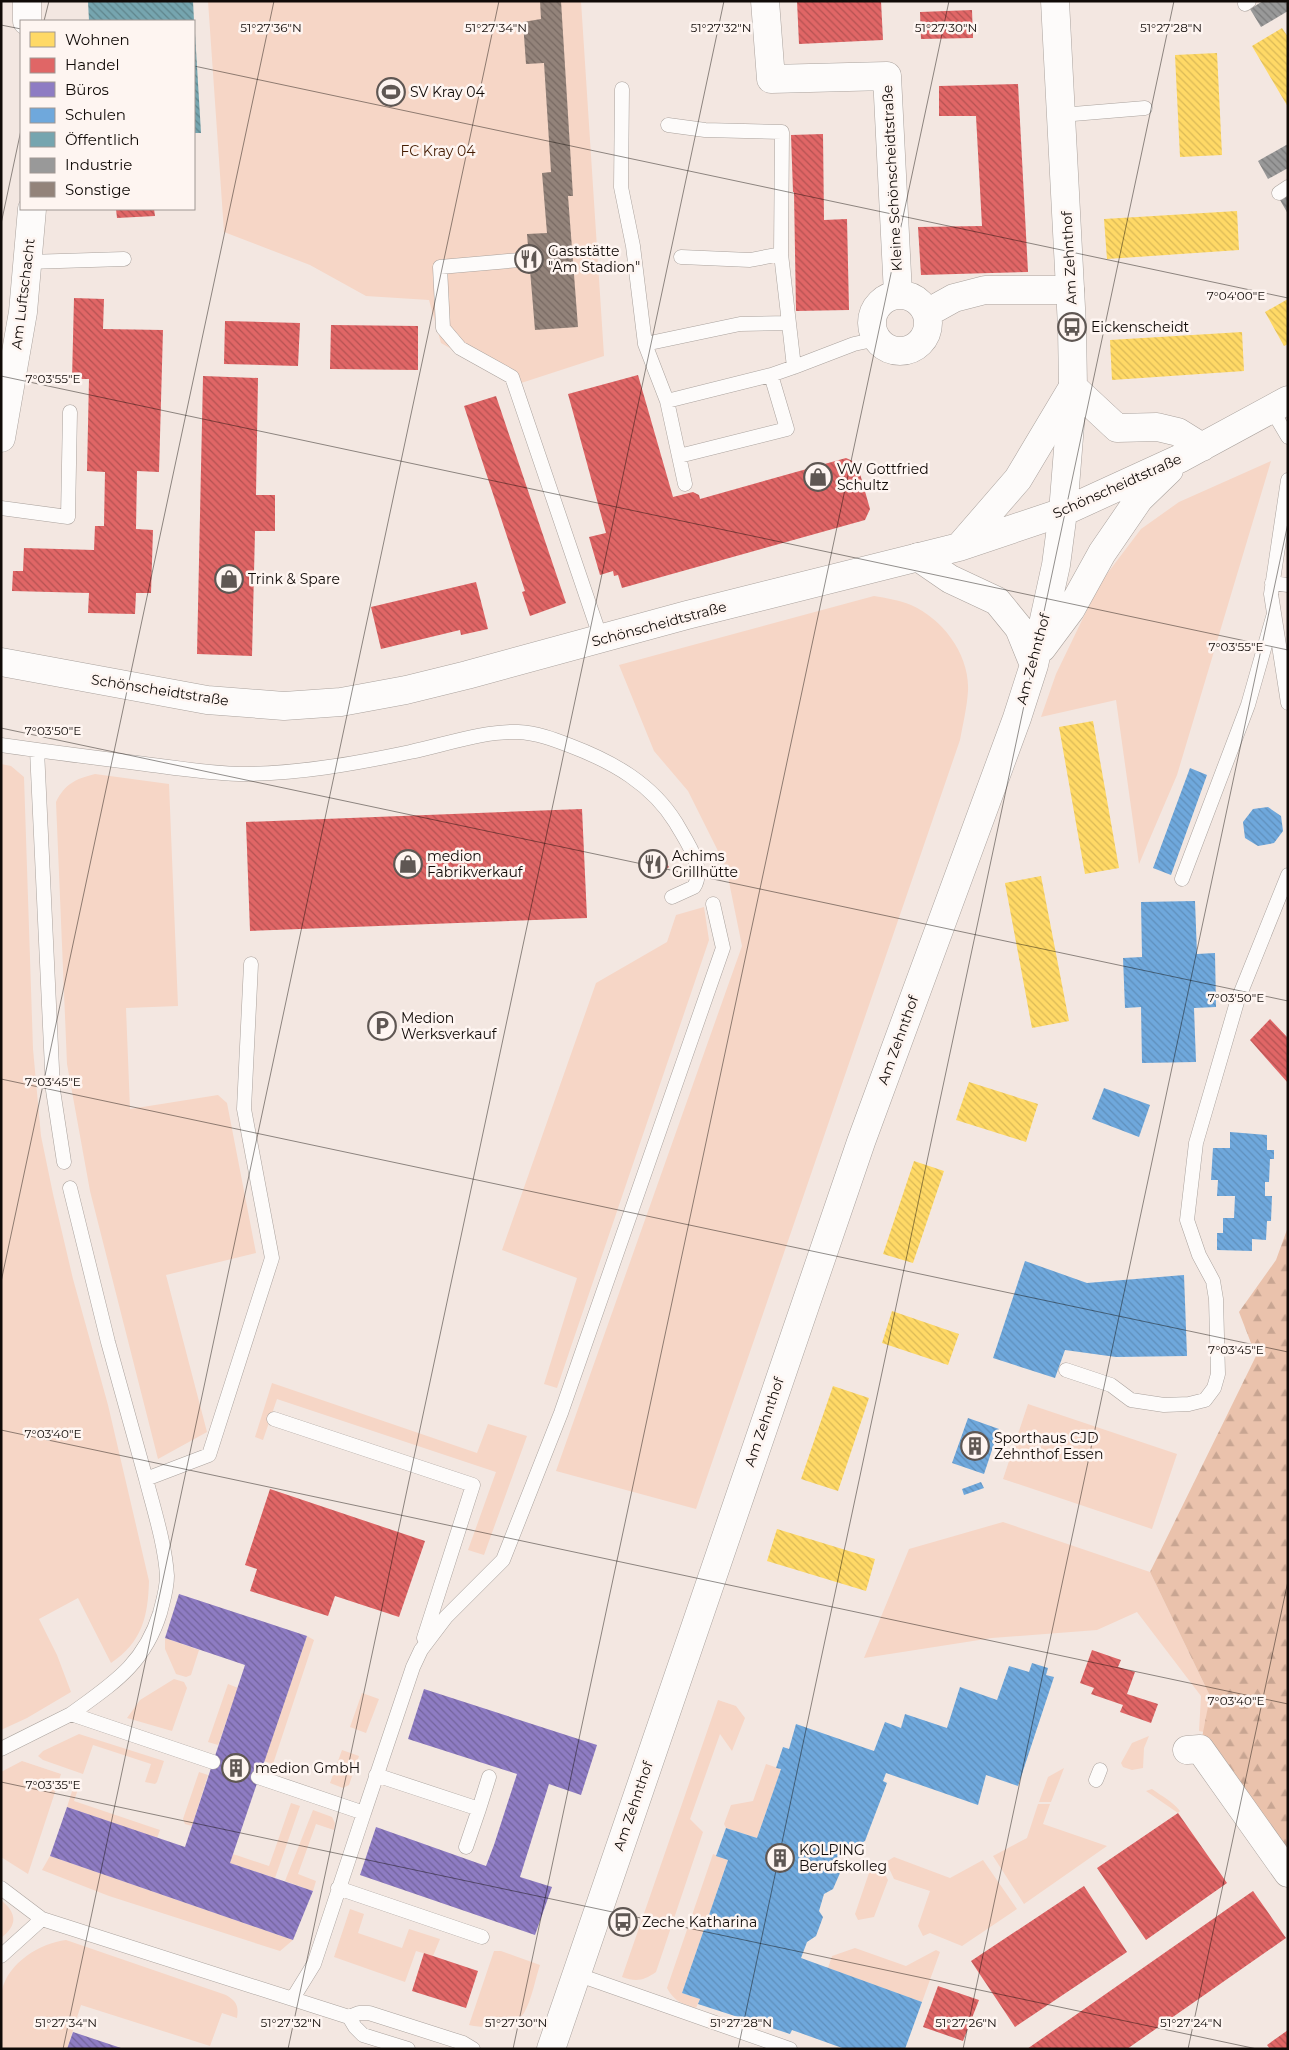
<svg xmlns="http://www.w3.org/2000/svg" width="1289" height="2050" viewBox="0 0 1289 2050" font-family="Montserrat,sans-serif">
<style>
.green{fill:#f6d6c6}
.forest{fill:url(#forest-firs)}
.homes{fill:url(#homes-back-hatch)}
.shops{fill:url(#shops-back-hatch)}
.offices{fill:url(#offices-back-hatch)}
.schools{fill:url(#schools-back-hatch)}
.public{fill:url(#public-back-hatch)}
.industry{fill:url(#industry-back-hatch)}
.building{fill:url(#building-back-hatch)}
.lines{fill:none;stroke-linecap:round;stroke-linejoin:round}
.service-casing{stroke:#aaa29d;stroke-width:15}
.minor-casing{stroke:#aaa29d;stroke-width:29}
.tertiary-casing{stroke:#aaa29d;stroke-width:29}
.secondary-casing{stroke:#aaa29d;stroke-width:29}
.service{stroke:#fdfbfa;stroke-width:14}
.minor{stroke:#fdfbfa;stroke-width:28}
.tertiary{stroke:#fdfbfa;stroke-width:28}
.secondary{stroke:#fdfbfa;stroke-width:28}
.ticks{fill:none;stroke:#100a07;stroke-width:1;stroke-opacity:0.45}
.labels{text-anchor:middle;stroke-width:5;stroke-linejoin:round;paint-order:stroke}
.poi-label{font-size:14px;fill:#100a07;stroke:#fef5f1;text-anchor:start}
.park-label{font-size:14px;fill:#451c02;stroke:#fef5f1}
.street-label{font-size:14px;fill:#100a07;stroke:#fef5f1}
.ticks-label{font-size:12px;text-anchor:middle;fill:#100a07;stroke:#fef5f1;stroke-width:5;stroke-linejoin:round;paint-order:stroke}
</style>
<defs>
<pattern id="forest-firs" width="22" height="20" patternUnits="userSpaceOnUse" patternTransform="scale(1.25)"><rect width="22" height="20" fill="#eac2ac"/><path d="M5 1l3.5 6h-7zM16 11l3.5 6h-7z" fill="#c8a592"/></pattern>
<pattern id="homes-back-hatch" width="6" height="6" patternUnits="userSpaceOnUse" patternTransform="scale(1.25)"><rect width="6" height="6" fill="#ffd966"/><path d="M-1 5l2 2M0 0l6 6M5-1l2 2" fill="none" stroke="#dab957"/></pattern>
<pattern id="shops-back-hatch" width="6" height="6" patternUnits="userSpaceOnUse" patternTransform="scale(1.25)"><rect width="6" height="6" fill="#e06666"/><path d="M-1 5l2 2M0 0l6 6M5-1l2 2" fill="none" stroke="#b45252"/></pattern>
<pattern id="offices-back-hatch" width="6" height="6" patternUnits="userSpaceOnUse" patternTransform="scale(1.25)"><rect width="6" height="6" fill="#8e7cc3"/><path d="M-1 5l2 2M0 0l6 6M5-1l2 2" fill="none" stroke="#73649c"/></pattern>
<pattern id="schools-back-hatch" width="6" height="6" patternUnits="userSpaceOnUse" patternTransform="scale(1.25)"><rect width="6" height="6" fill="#6fa8dc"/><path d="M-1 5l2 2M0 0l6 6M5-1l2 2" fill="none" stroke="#5f8fbb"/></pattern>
<pattern id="public-back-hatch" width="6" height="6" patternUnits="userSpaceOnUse" patternTransform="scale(1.25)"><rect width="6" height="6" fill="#76a5af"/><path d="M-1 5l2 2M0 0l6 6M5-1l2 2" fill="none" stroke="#5f858c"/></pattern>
<pattern id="industry-back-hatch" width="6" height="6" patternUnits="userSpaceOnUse" patternTransform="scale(1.25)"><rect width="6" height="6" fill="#999"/><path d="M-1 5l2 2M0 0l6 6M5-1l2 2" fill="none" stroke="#7b7b7b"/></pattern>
<pattern id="building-back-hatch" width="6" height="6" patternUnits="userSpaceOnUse" patternTransform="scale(1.25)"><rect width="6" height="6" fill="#93837a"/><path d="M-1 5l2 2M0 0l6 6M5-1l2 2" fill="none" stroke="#776962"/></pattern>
</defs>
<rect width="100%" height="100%" fill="#f3e7e1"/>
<path class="green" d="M208,1H581L604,356L515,385L441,343L429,300L366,296L310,265L224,232Z
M1271,461L1177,775L1139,864L1116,700L1041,717L1056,674L1100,583L1141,529L1179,502Z
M874,596C886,598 899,600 911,605C943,619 970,655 968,691C967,707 963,724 960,740L696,1509L556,1471L742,946L726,867L688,791L654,751L619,665Z
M1,764L11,766L24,777L33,1049L41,1136L53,1194L73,1279L108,1405L149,1581C148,1617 142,1642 111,1663L78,1598L39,1619L57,1655L71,1692L27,1718L1,1730Z
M95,774L169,784L178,1006L126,1008L130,1109L218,1095L227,1103L256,1253L166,1275L207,1432L158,1459L90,1191L67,1064L56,802C65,784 75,779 95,774Z
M704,907L709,940L557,1388L544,1384L577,1278L502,1250L596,983L667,942L676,915Z
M272,1383L477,1453L488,1424L527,1436L484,1555L468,1550L496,1472L277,1399L263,1440L255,1437Z
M1028,1404L1177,1454L1152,1529L1003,1479Z
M1003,1522L1150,1572L1210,1696L1204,1732L1199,1731L1201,1696L1137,1612L1097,1630L992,1638L864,1658L909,1549Z
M307,1636L314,1640L273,1764L264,1761Z
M165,1638L199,1650L191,1675L186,1677L176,1674L165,1649Z
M174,1679L184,1682L187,1688L172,1731L127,1718L140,1700Z
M228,1684L238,1688L218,1745L208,1742Z
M362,1693L379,1699L366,1733L350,1727Z
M718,1700L736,1706L745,1718L732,1751L720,1734L690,1819L703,1832L656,1972C643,1981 636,1982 622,1977Z
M79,1734L164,1761L157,1782L155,1784L145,1782L151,1764L93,1745L83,1774L43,1760L38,1756L43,1751Z
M1149,1736L1144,1748L1143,1768L1132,1770L1123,1767L1121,1763L1132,1743Z
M342,1750L359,1756L349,1785L343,1788L330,1783Z
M22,1761L61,1774L28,1874L1,1857V1772Z
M766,1764L781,1769L757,1838L726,1828L724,1824L731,1805L753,1801Z
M1064,1768L1051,1802H1039L1048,1777Z
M199,1772L208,1775L192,1826L185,1824L183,1819Z
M75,1782L80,1783L74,1801L160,1830L157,1838L67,1807Z
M1152,1789C1163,1797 1172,1801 1180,1811L1178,1813L1146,1791Z
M291,1803L300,1806L275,1878L230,1863L233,1854L269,1866Z
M1038,1804H1050L1043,1824L1107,1846L1024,1904L993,1856L1027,1838Z
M313,1810L332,1817L335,1823L334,1830L316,1824L298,1874L316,1881L313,1891L285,1881Z
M713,1854L728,1860L682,1993L700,1999L696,2008C682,2004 674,2001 667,1988Z
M50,1856L293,1940L280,1951L109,1896L42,1870Z
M894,1857L950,1878L983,1860L1017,1909L962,1946L930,1933L923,1936L918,1926L930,1891L894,1879L886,1862Z
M881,1867L888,1880L874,1917L858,1920L855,1914L870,1870Z
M1,1900C17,1913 18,1925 1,1938Z
M350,1909L364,1914L358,1933L402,1948L409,1929L440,1939L433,1956L416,1951L405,1982L334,1957Z
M66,1940L226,1995C236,2001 239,2005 237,2018L222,2013L210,2046L81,2005L67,2049H1C1,2031 0,2007 2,1990C8,1963 40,1943 66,1940Z
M855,1948L906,1966L936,1950L940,1952L922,2002L828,1968L832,1956Z
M494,1951H501L540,1965C535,1980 532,1999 524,2013C515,2027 483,2029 469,2025Z"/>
<path class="forest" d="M1288,1227V1868L1200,1748L1210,1696L1150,1572L1256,1356L1239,1312L1276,1260Z"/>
<path class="homes" d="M1282,28L1288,37V107L1252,46Z
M1217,53L1222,155L1180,157L1175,55Z
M1237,211L1239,250L1107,259L1104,219Z
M1288,299V344L1284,346L1265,312Z
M1242,332L1244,371L1112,380L1110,340Z
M1093,721L1119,868L1085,874L1059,727Z
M1041,876L1069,1021L1032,1028L1005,883Z
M969,1082L1038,1104L1026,1142L956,1120Z
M914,1161L944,1171L913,1263L883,1254Z
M892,1311L959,1334L948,1365L882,1343Z
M833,1386L869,1398L838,1491L801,1479Z
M777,1529L875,1559L866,1591L767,1561Z"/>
<path class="shops" d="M797,1H881L883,40L799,44Z
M972,10L973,38L921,39L920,12Z
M1018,84L1028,272L921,275L918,227L982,226L976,116H939V86Z
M823,134L824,220L847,219L849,310L796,311L794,192H793L791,135Z
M116,209H154L155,216L117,218Z
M74,298L104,299L103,329L163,330L159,472L137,471L136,529L153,530L151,593H136L135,614L88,613L89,593L12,591L13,571H23L24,548L94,550L95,526H104L105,472L87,471L89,379H72Z
M225,321L300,323L298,366L224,364Z
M331,325L418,326V370L330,369Z
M638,375L673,497L693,492L699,495L700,499L846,458L857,463L870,509L865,520L622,588L618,575L614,576L613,571L600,575L589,537L606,533L568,394Z
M203,376L258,378L256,495H275V531H255L252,656L197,654Z
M496,396L566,603L530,616L522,592L525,591L464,406Z
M476,582L488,629L461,635L460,630L381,649L371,607Z
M582,809L587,918L250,931L246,822Z
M658,851L669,867L660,874L649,857Z
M1270,1019L1288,1038V1083L1250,1040Z
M270,1489L425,1541L399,1617L335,1596L328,1616L250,1591L257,1569L245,1565Z
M1092,1650L1121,1660L1118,1667L1135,1672L1127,1694L1158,1704L1151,1723L1120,1712L1123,1705L1091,1694L1094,1688L1080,1683Z
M1178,1813L1227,1883L1146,1940L1097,1868Z
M1084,1886L1127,1952L1015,2027L971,1961Z
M1253,1891L1286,1938L1127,2049H1027Z
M424,1953L478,1971L466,2008L412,1991Z
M938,1986L979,2000L963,2041L923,2027Z
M1288,2030V2049H1270L1267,2045Z"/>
<path class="offices" d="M179,1594L307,1636L230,1863L313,1891L293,1940L50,1856L67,1807L185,1847L245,1665L165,1638Z
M424,1689L597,1745L581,1795L549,1784L520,1877L552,1887L535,1935L360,1875L376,1827L486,1866L494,1845L517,1774L408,1739Z
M73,2032L121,2048V2049H67Z"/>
<path class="schools" d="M1190,768L1207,775L1171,875L1153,868Z
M1268,807L1281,816L1283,831L1274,843L1258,846L1245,838L1243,822L1253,809Z
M1195,901L1197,954L1215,953L1216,1007L1194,1008L1196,1062L1142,1063L1141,1007L1125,1008L1123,958L1142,957L1141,902Z
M1104,1088L1150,1105L1139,1137L1092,1119Z
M1230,1132L1267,1135V1150H1274V1159H1270L1269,1182H1265V1196H1272L1271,1221H1267L1266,1240L1252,1239V1251L1217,1250V1233H1223V1218H1234L1235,1196H1217L1218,1180H1211L1213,1148H1230Z
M1025,1261L1087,1283L1184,1275L1187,1356L1116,1357L1065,1350L1055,1378L993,1358Z
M968,1418L999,1429L984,1474L952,1463Z
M981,1482L984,1488L964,1495L962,1489Z
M1032,1663L1048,1668L1046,1675L1054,1677L1018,1786L986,1775L978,1805L886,1773L883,1781L887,1783L865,1841L855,1846L849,1845L841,1848L835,1863L840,1873L833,1889L824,1894L819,1911L823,1917L816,1936L807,1942L801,1958L922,2002L905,2049H845L792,2030L790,2034L698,2004L700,1999L682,1993L728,1860L716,1856L726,1828L757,1838L781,1769L776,1768L783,1747L789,1749L796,1724L874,1751L885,1722L901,1728L905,1714L947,1728L960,1687L997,1700L1009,1666L1029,1672Z"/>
<path class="public" d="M88,1H193L194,21H89Z
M194,33H195L201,133H194Z"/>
<path class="industry" d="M1263,1H1288V11L1261,27L1250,9Z
M1288,144V168L1268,179L1258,161Z
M1288,195V214L1280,200Z"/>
<path class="building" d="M540,1H561L573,196H568L578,327L535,330L527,234L547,233L542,173L551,172L544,63L526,64L523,22L541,19Z"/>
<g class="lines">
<defs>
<path id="service" d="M1245,4L1249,1
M622,89L621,187L633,246L645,344L667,401L685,484
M1061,115L1145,108
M668,125L705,130L782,132L781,254
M1279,193L1288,187
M520,260L440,267L443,328L460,348L512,377L601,639
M28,262L124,259
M645,344L740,324L789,323
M794,367L854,344L877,339
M667,401L771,375L794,367L781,254L750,260L681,257
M1272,410L1288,437
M679,456L787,429L771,375
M1288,480L1271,594L1288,703
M1,508L68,517L70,412
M1272,583L1288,585
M1,745C49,752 97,758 145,764C176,768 208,773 239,774C297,774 353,764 410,752C444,745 482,731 518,732C537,733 553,739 571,746C613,762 652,784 676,823C686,841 706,867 694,887L672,897
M37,750L53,1090L64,1162
M1182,879L1248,705L1273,617
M70,1188L108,1342L146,1479
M1066,1370L1111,1385L1131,1400L1164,1405L1189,1404L1205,1400L1214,1388L1218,1374L1216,1299L1213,1281L1199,1255L1187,1220L1196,1143L1237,1002L1288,875
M274,1419L473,1485L424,1638
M71,1714C112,1684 144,1665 160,1613C163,1601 167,1589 167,1576C165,1544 154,1510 146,1479L209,1455L272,1258L244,1109L251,964
M1,1749L71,1714L213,1762
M376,1775L479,1809L466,1847
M258,1777L364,1813L314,1964L293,1998
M1096,1780L1100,1770
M479,1809L489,1777
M364,1813L413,1667L421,1650L446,1617L503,1560L561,1413L723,948L713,904
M1,1888L42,1919L349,2017L355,2027L363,2035L408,2049
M338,1888L482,1937
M1,1956L42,1919
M576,1974L790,2049
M349,2017L359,2013H369L463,2043L473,2049"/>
<path id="minor" d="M27,1V21
M765,1L771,79L887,76L898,294
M872 323a28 28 0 1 1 56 0a28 28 0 1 1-56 0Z
M927,313L954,298L985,290H1070
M1,438L23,312L32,209
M1187,1750L1200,1749L1288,1873"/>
<path id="tertiary" d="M960,546L1018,479L1073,387
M1,662L207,700L284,706L341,702L406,690L467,675L687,615L959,547L1063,512"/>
<path id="secondary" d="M1073,387L1117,428L1157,427L1178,432L1202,447
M1063,512L1181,458L1288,400
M918,557L950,579L997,601L1019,628L1034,665
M1042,648L1071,609L1102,553L1139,499L1169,470
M551,2049L861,1142L1017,718L1034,665L1056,565L1063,512L1073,387L1072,327L1055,1"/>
</defs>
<use href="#service" class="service-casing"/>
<use href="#minor" class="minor-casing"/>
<use href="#tertiary" class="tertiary-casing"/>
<use href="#secondary" class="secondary-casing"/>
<use href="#service" class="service"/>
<use href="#minor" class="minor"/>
<use href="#tertiary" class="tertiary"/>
<use href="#secondary" class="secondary"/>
</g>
<path class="ticks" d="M44,21L49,1M1,25L21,29M194,66L1288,298M1,224L21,130M1,376L1288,650M1,728L1288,1001M1,1079L1288,1352M1,1282L274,1M1,1430L1288,1704M1,1782L1257,2049M63,2049L499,1M288,2049L724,1M513,2049L949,1M738,2049L1174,1M963,2049L1288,523M1188,2049L1288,1581"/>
<defs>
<symbol id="stadium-ring" viewBox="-11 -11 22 22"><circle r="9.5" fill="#fef5f1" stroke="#5f5753" stroke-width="1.5"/><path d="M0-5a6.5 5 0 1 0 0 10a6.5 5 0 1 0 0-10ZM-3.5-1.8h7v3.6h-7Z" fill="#5f5753"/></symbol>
<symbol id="restaurant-ring" viewBox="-11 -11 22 22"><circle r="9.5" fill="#fef5f1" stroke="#5f5753" stroke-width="1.5"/><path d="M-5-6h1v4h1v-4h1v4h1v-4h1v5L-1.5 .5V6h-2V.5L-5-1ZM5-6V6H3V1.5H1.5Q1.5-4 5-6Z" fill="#5f5753"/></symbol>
<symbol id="bus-ring" viewBox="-11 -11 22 22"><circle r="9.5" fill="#fef5f1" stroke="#5f5753" stroke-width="1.5"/><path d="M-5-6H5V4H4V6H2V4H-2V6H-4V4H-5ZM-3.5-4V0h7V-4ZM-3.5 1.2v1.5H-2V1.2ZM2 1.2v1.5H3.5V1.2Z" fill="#5f5753"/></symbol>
<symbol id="shop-ring" viewBox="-11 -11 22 22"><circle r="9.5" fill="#fef5f1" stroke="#5f5753" stroke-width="1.5"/><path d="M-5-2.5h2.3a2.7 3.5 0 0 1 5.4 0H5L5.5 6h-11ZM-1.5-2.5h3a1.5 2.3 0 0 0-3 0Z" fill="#5f5753"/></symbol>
<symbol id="parking-ring" viewBox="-11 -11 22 22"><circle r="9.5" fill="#fef5f1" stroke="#5f5753" stroke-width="1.5"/><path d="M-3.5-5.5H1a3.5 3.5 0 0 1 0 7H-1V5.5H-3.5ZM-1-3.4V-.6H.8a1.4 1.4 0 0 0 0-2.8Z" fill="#5f5753"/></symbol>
<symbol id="building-ring" viewBox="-11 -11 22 22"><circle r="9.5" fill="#fef5f1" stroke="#5f5753" stroke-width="1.5"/><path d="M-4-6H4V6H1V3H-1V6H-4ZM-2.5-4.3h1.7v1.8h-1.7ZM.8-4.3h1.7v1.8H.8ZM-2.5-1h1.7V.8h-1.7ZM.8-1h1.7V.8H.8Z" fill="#5f5753"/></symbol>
</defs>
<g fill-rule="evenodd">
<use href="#stadium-ring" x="375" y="76" width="32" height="32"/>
<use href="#restaurant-ring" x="513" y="243" width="32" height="32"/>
<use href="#bus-ring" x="1056" y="311" width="32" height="32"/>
<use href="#shop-ring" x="802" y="461" width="32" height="32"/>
<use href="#shop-ring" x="213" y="563" width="32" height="32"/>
<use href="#shop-ring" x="392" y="848" width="32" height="32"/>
<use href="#restaurant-ring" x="637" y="848" width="32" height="32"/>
<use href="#parking-ring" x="366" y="1010" width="32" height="32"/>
<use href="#building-ring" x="959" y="1430" width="32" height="32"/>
<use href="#building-ring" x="220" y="1752" width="32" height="32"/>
<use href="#building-ring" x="764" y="1842" width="32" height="32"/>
<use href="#bus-ring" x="607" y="1906" width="32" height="32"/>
</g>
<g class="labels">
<g class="poi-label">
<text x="410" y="97">SV Kray 04</text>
<text x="548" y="256">Gaststätte<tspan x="548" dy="16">"Am Stadion"</tspan></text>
<text x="1091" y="332">Eickenscheidt</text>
<text x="837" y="474">VW Gottfried<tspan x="837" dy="16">Schultz</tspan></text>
<text x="248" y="584">Trink &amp; Spare</text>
<text x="427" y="861">medion<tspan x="427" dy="16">Fabrikverkauf</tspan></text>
<text x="672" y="861">Achims<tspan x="672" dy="16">Grillhütte</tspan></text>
<text x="401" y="1023">Medion<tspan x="401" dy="16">Werksverkauf</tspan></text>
<text x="994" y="1443">Sporthaus CJD<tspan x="994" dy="16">Zehnthof Essen</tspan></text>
<text x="255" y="1773">medion GmbH</text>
<text x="799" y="1855">KOLPING<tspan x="799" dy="16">Berufskolleg</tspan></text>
<text x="642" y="1927">Zeche Katharina</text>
</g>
<g class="park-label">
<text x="438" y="156">FC Kray 04</text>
</g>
<g class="street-label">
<text transform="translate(892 178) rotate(-93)" y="5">Kleine Schönscheidtstraße</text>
<text transform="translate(1069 258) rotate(-93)" y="5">Am Zehnthof</text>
<text transform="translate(23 294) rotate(-83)" y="5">Am Luftschacht</text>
<text transform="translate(1117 486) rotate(-24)" y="5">Schönscheidtstraße</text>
<text transform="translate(659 624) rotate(-15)" y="5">Schönscheidtstraße</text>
<text transform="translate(1033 659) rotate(-75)" y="5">Am Zehnthof</text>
<text transform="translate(160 690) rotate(9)" y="5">Schönscheidtstraße</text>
<text transform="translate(898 1040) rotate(-70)" y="5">Am Zehnthof</text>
<text transform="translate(764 1422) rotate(-71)" y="5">Am Zehnthof</text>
<text transform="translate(633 1806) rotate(-71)" y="5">Am Zehnthof</text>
</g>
</g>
<g class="ticks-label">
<text x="271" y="32">51°27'36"N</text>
<text x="496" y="32">51°27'34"N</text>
<text x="721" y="32">51°27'32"N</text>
<text x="946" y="32">51°27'30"N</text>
<text x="1171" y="32">51°27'28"N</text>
<text x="1236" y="300">7°04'00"E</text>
<text x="53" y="383">7°03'55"E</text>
<text x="1236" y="651">7°03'55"E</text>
<text x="53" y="735">7°03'50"E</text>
<text x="1236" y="1002">7°03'50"E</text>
<text x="53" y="1086">7°03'45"E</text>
<text x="1236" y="1354">7°03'45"E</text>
<text x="53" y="1438">7°03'40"E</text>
<text x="1236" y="1705">7°03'40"E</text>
<text x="53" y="1789">7°03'35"E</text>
<text x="66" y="2027">51°27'34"N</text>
<text x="291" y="2027">51°27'32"N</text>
<text x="516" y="2027">51°27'30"N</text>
<text x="741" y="2027">51°27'28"N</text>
<text x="966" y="2027">51°27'26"N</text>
<text x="1191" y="2027">51°27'24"N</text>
</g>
<rect width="1289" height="2050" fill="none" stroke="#100a07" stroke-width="5"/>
<rect x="20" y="20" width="175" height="190" fill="#fef5f1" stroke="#9f9793"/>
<rect x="30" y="32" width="25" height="15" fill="#ffd966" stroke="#9f9793"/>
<text x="65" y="45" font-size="15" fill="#100a07">Wohnen</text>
<rect x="30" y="58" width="25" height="15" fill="#e06666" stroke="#9f9793"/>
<text x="65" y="70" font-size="15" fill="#100a07">Handel</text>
<rect x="30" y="82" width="25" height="15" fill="#8e7cc3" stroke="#9f9793"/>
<text x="65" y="95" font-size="15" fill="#100a07">Büros</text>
<rect x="30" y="108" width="25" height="15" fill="#6fa8dc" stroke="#9f9793"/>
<text x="65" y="120" font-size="15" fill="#100a07">Schulen</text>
<rect x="30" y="132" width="25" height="15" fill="#76a5af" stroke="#9f9793"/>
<text x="65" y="145" font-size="15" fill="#100a07">Öffentlich</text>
<rect x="30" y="158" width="25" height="15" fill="#999999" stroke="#9f9793"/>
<text x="65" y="170" font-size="15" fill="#100a07">Industrie</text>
<rect x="30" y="182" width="25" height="15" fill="#93837a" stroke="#9f9793"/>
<text x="65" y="195" font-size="15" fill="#100a07">Sonstige</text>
</svg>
